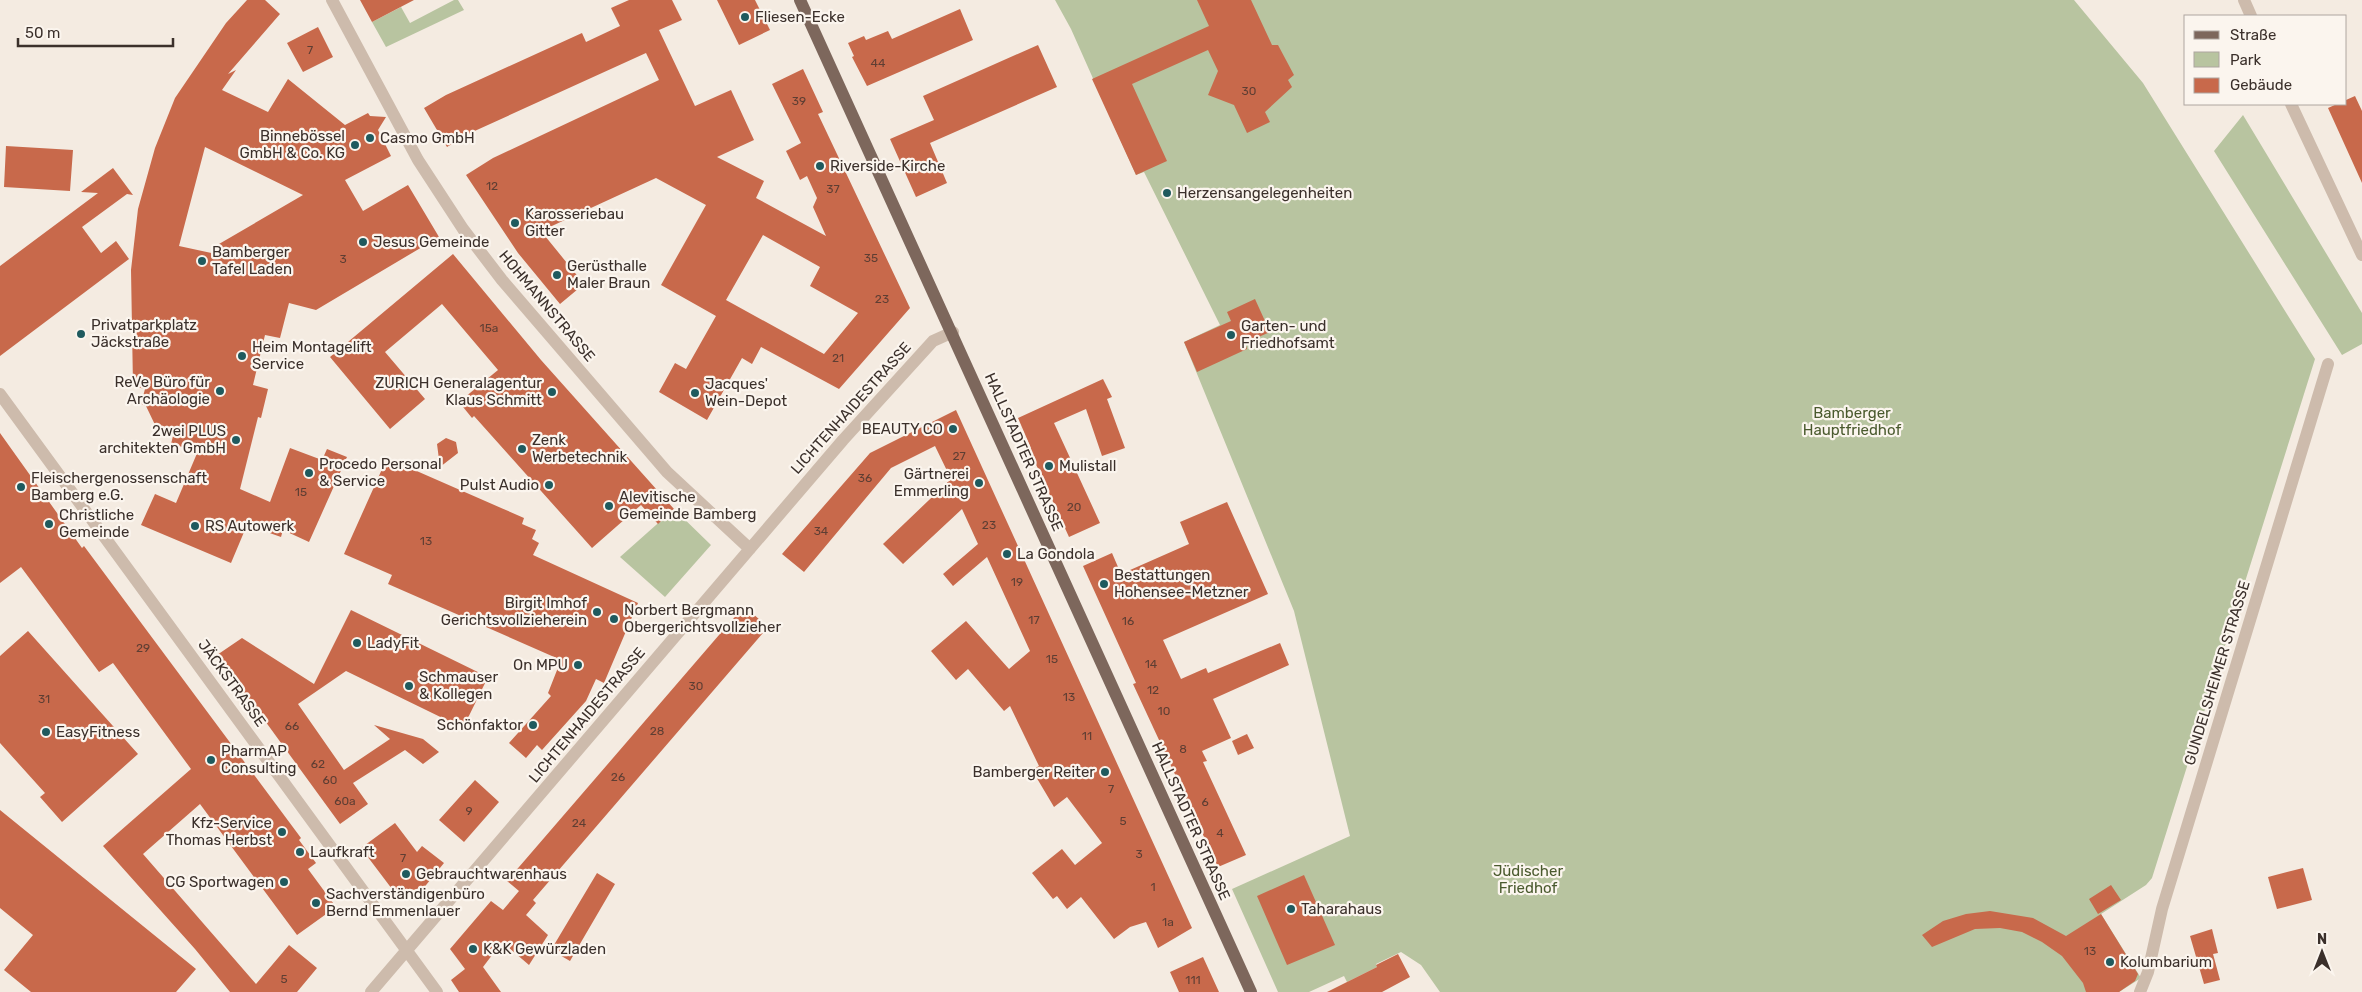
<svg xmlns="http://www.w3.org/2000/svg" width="2362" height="992" viewBox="0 0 2362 992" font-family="Rubik,sans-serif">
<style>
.green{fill:#b8c4a0}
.building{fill:#c8694b;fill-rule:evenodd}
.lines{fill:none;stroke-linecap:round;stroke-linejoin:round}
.minor{stroke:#cdbbac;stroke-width:12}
.major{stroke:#7d675c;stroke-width:12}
.poi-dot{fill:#1f5a5e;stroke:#fbf5ee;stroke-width:2}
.labels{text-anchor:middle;stroke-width:4.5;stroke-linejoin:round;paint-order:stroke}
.number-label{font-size:12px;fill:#5e3e33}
.poi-label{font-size:15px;fill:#3b302b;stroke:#fbf5ee;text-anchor:start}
.street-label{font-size:15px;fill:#3b302b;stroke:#fbf5ee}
.park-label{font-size:15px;fill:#4a5a2e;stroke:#fbf5ee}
</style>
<rect width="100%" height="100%" fill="#f4ebe1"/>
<path class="green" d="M454,0H458L464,10L386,47L372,22L401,7L410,23Z
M1055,0H2074L2143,83L2315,359L2152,878L2146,885L2101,914L2141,978L2119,992H1440L1421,965L1401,952L1376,964L1377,967L1347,982L1344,976L1309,992H1278L1232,889L1350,836L1294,611L1184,342L1220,325L1144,172L1136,175L1071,29Z
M2243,115L2362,313V344L2342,355L2214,151Z
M674,509L711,545L665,597L620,557Z"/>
<path class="building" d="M247,0H265L280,14L228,74L236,70L222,90L268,112L288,79L345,125L368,113L370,116L386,117L378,130L391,156L345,180L363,211L408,185L439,237L316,310L289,303L280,338L265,335L253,385L268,389L261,418L258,417L240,489L270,502L290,448L322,460L327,449L347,457L309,542L283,530L281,537L247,525L231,563L141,525L155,494L176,503L198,451L171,444L174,432L157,429L146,406L141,404L145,389L133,386L131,270L138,209L155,148L175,98L226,23ZM205,147L303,195L219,244L216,254L179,246Z
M360,0H414L372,22Z
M629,0H672L682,20L659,30L695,106L731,90L754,140L717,157L764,181L756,198L826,236L813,207L817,198L807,176L800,180L786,151L801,143L772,84L803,69L823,112L818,114L910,308L839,389L761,347L752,364L742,358L707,420L659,392L675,363L686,369L716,316L661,285L706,205L656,178L541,231L584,284L560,304L518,253L466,175L493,158L659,80L646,53L468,134L447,147L424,108L446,95L582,33L586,42L620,26L611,8ZM763,235L820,267L810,286L858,313L824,354L726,300Z
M717,0H755L770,30L739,45Z
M1197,0H1251L1272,45H1278L1294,75L1288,80L1292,87L1265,112L1270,122L1247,133L1234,105L1208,95L1218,71L1208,50L1132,84L1167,161L1136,175L1092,79L1209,26Z
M960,9L973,40L867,86L852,57L854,56L848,43L864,36L866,40L888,31L892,39Z
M318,27L333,57L303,72L287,43Z
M1038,45L1057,87L930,143L947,183L916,197L890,139L934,120L923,96Z
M2355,96L2362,111V183L2328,108L2337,104H2346V100Z
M6,146L73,150L70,191L4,187Z
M113,168L133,195L127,194L82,227L101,253L116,241L129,259L0,356V266L98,193L81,192Z
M453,254L541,360L674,509L658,524L641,505L592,548L474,416L472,418L459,402L498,370L442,304L385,352L425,399L390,429L330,357Z
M1255,299L1270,332L1245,343L1247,349L1197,372L1184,342L1231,321L1227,312Z
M1103,379L1112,397L1107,399L1125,448L1102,456L1086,409L1054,423L1100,523L1069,537L1029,449L1031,448L1018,418Z
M956,410L1192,928L1158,948L1146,922L1130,927L1114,939L1081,897L1067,909L1057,896L1053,899L1032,873L1062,849L1075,865L1102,843L1067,797L1054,807L1032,770L1039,766L1010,706L1004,711L968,669L956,680L931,651L966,621L1009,669L1030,651L987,557L953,586L943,574L978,544L962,509L903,564L883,544L951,479L935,446L891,468L804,572L782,554L870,453Z
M0,433L82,548L84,546L301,838L299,840L316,863L308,869L336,907L297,935L200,804L143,854L256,984L289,945L317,968L297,992H230L195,949L103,846L191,769L113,663L99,672L21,567L0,583Z
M446,438L456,442L458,453L440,467L437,444Z
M387,458L524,518L522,524L536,530L532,539L539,543L533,555L638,603L604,683L596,679L586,701L542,750L537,745L526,758L509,743L551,696L548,693L561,660L388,584L392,575L344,554Z
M1227,502L1268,594L1163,640L1181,679L1206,668L1208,673L1280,643L1289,665L1213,699L1231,738L1202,751L1207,761L1203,762L1246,855L1218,867L1133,684L1136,683L1083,566L1112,553L1121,574L1189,544L1180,522Z
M744,606L768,627L533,900L536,903L526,915L548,935L529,965L502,942L483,967L501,992H459L451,980L465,969L450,949L491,901L503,910L519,891L507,881Z
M351,610L488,677L463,728L346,671L298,704L344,770L390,739L374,725L423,739L439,752L423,764L405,750L353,783L368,804L340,824L217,655L242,638L314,684Z
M28,631L138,754L62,822L40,797L45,793L0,743V656Z
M1247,734L1254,748L1238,755L1232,741Z
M475,780L499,802L464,842L439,820Z
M0,810L196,969L176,992H31L4,970L33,935L0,908Z
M395,823L417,852L422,846L444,863L422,890L392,889L361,848Z
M2303,868L2312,900L2277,909L2268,877Z
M597,873L615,884L570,961L551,950Z
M1304,875L1335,945L1287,965L1257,896Z
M2111,885L2121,900L2098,914L2089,899Z
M1990,911L2033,918L2066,936L2101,914L2138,974L2135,981L2119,992H2086L2083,983L2062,956L2042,942L2022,932L2000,928L1975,929L1932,947L1922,935L1943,921L1966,914Z
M2212,929L2218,953L2213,954L2220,980L2204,984L2190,936Z
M1398,954L1410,977L1382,992H1327L1377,967L1376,965Z
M1203,957L1219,992H1179L1170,972Z"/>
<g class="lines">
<path class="minor" d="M332,0L418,160L463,229L502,280L667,472L750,549
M2244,0L2251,16
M2291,104L2362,255
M0,394L437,992
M371,992L843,440L933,341L953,332
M2140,992L2148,972L2162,909L2328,364"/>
<path class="major" d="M800,0L1251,992"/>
</g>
<g class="poi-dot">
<circle cx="745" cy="17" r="5"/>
<circle cx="370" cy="138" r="5"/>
<circle cx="355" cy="145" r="5"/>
<circle cx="820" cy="166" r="5"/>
<circle cx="1167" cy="193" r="5"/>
<circle cx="515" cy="223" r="5"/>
<circle cx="363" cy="242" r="5"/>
<circle cx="202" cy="261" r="5"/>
<circle cx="557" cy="275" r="5"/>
<circle cx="81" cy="334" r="5"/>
<circle cx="1231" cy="335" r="5"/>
<circle cx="242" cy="356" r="5"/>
<circle cx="220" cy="391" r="5"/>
<circle cx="552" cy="392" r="5"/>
<circle cx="695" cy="393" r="5"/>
<circle cx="953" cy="429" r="5"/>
<circle cx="236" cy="440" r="5"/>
<circle cx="522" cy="449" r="5"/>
<circle cx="1049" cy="466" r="5"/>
<circle cx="309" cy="473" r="5"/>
<circle cx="979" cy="483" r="5"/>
<circle cx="549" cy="485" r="5"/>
<circle cx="21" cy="487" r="5"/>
<circle cx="609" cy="506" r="5"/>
<circle cx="49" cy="524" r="5"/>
<circle cx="195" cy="526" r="5"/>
<circle cx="1007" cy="554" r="5"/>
<circle cx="1104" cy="584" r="5"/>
<circle cx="597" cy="612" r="5"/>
<circle cx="614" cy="619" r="5"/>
<circle cx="357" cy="643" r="5"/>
<circle cx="578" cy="665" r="5"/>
<circle cx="409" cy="686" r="5"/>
<circle cx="533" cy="725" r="5"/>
<circle cx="46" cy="732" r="5"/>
<circle cx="211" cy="760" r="5"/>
<circle cx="1105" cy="772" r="5"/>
<circle cx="282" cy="832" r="5"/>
<circle cx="300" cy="852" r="5"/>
<circle cx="406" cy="874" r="5"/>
<circle cx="284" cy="882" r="5"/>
<circle cx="316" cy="903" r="5"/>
<circle cx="1291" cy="909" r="5"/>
<circle cx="473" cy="949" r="5"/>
<circle cx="2110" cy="962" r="5"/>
</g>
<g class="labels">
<g class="number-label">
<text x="310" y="54">7</text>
<text x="878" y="67">44</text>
<text x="1249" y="95">30</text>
<text x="799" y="105">39</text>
<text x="492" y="190">12</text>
<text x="833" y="193">37</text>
<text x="871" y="262">35</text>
<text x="343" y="263">3</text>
<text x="882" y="303">23</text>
<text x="489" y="332">15a</text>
<text x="838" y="362">21</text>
<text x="959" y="460">27</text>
<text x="865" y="482">36</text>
<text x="301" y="496">15</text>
<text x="1074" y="511">20</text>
<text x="989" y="529">23</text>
<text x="821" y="535">34</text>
<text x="426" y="545">13</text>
<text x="1017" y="586">19</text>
<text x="1034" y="624">17</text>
<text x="1128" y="625">16</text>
<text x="143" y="652">29</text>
<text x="1052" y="663">15</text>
<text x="1151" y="668">14</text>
<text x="696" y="690">30</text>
<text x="1153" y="694">12</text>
<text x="1069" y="701">13</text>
<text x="44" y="703">31</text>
<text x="1164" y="715">10</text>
<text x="292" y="730">66</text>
<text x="657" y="735">28</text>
<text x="1087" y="740">11</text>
<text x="1183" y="753">8</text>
<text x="318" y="768">62</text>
<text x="618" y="781">26</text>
<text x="330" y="784">60</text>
<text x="1111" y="793">7</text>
<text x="345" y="805">60a</text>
<text x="1205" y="806">6</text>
<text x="469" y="815">9</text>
<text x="1123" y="825">5</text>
<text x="579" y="827">24</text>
<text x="1220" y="837">4</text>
<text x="1139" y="858">3</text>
<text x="403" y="862">7</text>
<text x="1153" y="891">1</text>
<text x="1168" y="926">1a</text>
<text x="2090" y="955">13</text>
<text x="284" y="983">5</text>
<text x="1193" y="984">111</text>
</g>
<g class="poi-label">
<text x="755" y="22">Fliesen-Ecke</text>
<text x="345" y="141" text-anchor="end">Binnebössel<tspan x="345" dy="17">GmbH &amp; Co. KG</tspan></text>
<text x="380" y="143">Casmo GmbH</text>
<text x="830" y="171">Riverside-Kirche</text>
<text x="1177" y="198">Herzensangelegenheiten</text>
<text x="525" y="219">Karosseriebau<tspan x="525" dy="17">Gitter</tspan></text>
<text x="373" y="247">Jesus Gemeinde</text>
<text x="212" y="257">Bamberger<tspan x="212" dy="17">Tafel Laden</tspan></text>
<text x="567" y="271">Gerüsthalle<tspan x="567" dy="17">Maler Braun</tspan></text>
<text x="91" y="330">Privatparkplatz<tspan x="91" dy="17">Jäckstraße</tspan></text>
<text x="1241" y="331">Garten- und<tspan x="1241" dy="17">Friedhofsamt</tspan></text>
<text x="252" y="352">Heim Montagelift<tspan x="252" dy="17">Service</tspan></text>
<text x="210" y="387" text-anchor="end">ReVe Büro für<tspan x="210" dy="17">Archäologie</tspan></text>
<text x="542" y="388" text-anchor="end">ZURICH Generalagentur<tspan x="542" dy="17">Klaus Schmitt</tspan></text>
<text x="705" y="389">Jacques'<tspan x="705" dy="17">Wein-Depot</tspan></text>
<text x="943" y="434" text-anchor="end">BEAUTY CO</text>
<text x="226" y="436" text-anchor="end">2wei PLUS<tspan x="226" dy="17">architekten GmbH</tspan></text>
<text x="532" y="445">Zenk<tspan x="532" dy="17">Werbetechnik</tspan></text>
<text x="319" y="469">Procedo Personal<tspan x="319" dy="17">&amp; Service</tspan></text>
<text x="1059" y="471">Mulistall</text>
<text x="969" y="479" text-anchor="end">Gärtnerei<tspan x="969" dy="17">Emmerling</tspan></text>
<text x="31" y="483">Fleischergenossenschaft<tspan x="31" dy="17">Bamberg e.G.</tspan></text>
<text x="539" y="490" text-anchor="end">Pulst Audio</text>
<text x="619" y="502">Alevitische<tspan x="619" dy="17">Gemeinde Bamberg</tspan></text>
<text x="59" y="520">Christliche<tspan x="59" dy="17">Gemeinde</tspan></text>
<text x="205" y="531">RS Autowerk</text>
<text x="1017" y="559">La Gondola</text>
<text x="1114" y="580">Bestattungen<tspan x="1114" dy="17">Hohensee-Metzner</tspan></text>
<text x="587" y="608" text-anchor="end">Birgit Imhof<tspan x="587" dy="17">Gerichtsvollzieherein</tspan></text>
<text x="624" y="615">Norbert Bergmann<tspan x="624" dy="17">Obergerichtsvollzieher</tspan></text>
<text x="367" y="648">LadyFit</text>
<text x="568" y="670" text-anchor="end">On MPU</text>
<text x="419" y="682">Schmauser<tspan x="419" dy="17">&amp; Kollegen</tspan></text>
<text x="523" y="730" text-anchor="end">Schönfaktor</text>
<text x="56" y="737">EasyFitness</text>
<text x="221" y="756">PharmAP<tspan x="221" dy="17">Consulting</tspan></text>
<text x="1095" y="777" text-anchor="end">Bamberger Reiter</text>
<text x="272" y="828" text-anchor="end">Kfz-Service<tspan x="272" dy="17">Thomas Herbst</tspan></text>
<text x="310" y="857">Laufkraft</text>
<text x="416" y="879">Gebrauchtwarenhaus</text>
<text x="274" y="887" text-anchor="end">CG Sportwagen</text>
<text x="326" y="899">Sachverständigenbüro<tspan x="326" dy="17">Bernd Emmenlauer</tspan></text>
<text x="1301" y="914">Taharahaus</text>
<text x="483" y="954">K&amp;K Gewürzladen</text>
<text x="2120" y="967">Kolumbarium</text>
</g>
<g class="street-label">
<text transform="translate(547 306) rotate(50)" y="5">HOHMANNSTRASSE</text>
<text transform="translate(851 408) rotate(-48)" y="5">LICHTENHAIDESTRASSE</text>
<text transform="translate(1024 452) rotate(66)" y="5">HALLSTADTER STRASSE</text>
<text transform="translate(2217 673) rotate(-73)" y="5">GUNDELSHEIMER STRASSE</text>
<text transform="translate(232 683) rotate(54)" y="5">JÄCKSTRASSE</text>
<text transform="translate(587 715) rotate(-50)" y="5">LICHTENHAIDESTRASSE</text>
<text transform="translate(1191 821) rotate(66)" y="5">HALLSTADTER STRASSE</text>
</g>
<g class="park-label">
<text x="1852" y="418">Bamberger<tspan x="1852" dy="17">Hauptfriedhof</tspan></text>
<text x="1528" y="876">Jüdischer<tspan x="1528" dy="17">Friedhof</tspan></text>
</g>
</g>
<rect x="2184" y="15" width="162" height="90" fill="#fbf5ee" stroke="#aea6a0"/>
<rect x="2194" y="31" width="25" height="8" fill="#7d675c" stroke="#aea6a0"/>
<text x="2230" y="40" font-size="15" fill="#3b302b">Straße</text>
<rect x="2194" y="52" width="25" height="15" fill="#b8c4a0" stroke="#aea6a0"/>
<text x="2230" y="65" font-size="15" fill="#3b302b">Park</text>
<rect x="2194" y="78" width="25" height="15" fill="#c8694b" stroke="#aea6a0"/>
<text x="2230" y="90" font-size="15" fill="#3b302b">Gebäude</text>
<g transform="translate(2322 952)" stroke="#fbf5ee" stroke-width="4" paint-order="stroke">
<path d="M0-4L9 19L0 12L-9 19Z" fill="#3b302b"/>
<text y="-8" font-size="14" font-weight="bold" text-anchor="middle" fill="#3b302b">N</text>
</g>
<path d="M18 38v8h155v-8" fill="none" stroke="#3b302b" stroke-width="2.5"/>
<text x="25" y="38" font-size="15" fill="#3b302b" stroke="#fbf5ee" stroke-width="4" paint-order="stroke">50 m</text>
</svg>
